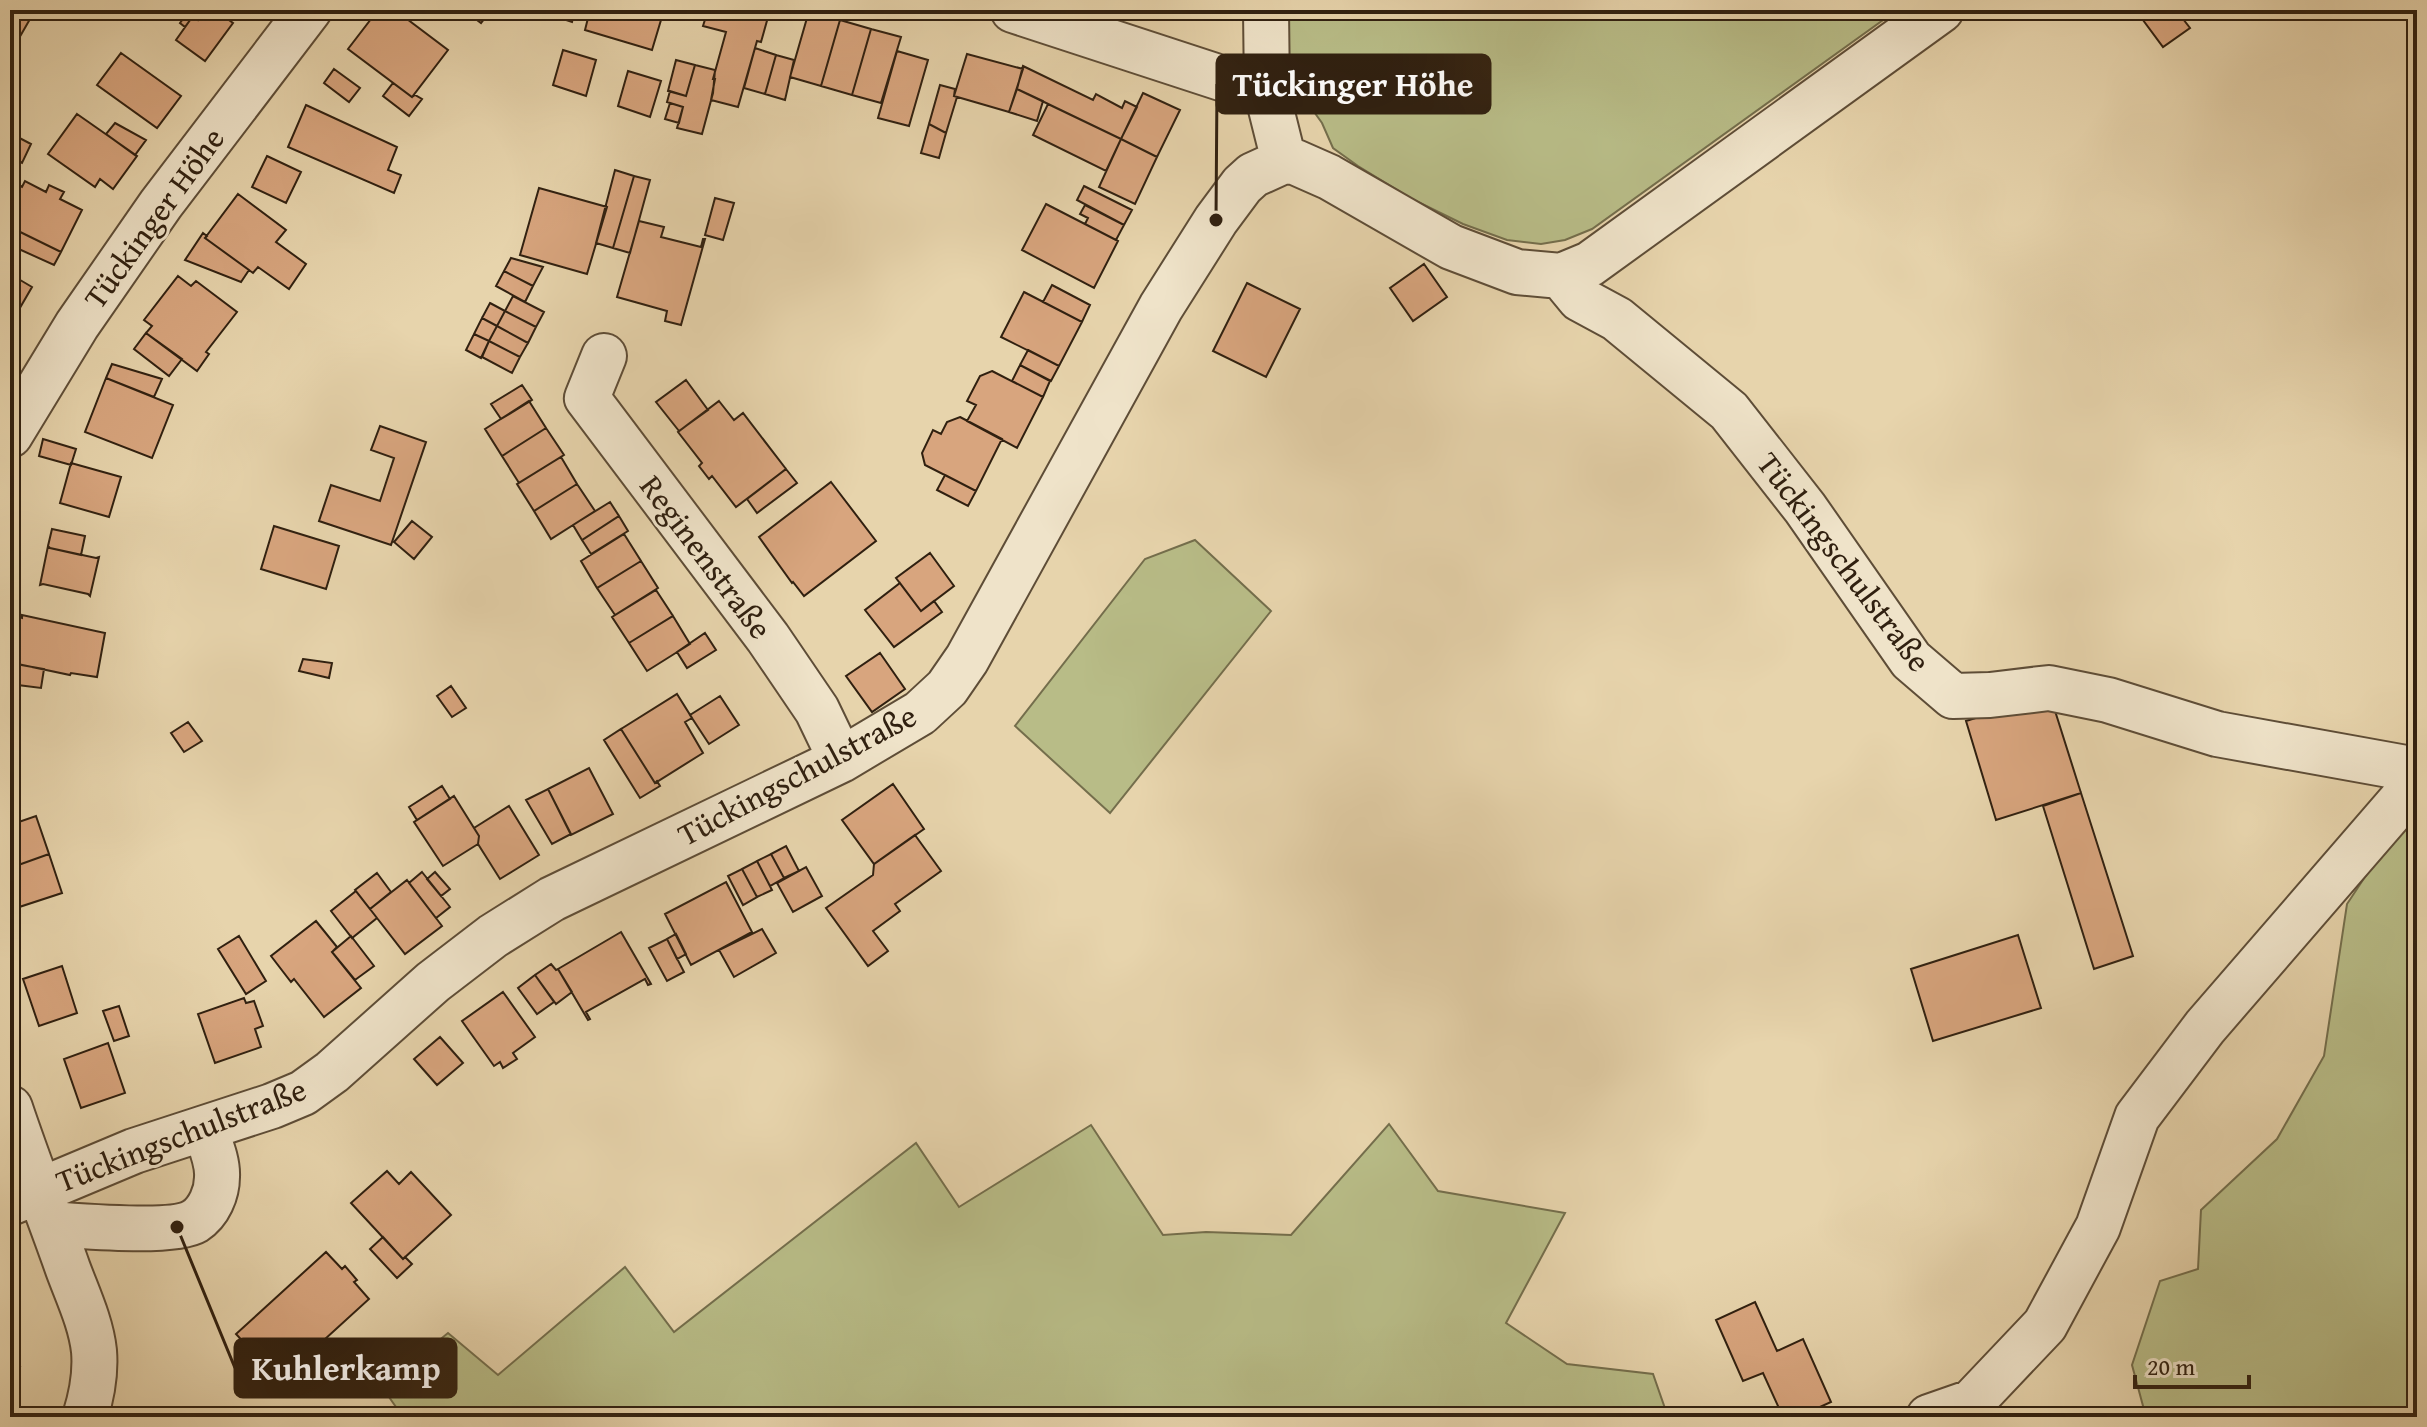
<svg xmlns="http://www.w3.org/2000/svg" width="2427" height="1427" viewBox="0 0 2427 1427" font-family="'Gentium Book Plus',serif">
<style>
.green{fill:#b8bc87;stroke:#746e4c;stroke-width:2}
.building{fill:#d8a57e;stroke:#302010;stroke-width:2}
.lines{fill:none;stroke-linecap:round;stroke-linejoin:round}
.minor-casing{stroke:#5e4d37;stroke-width:48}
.minor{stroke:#efe3c9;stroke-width:44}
.labels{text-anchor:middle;stroke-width:6;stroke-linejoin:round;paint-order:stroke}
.street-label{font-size:32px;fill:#302010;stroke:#efe3c9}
.leader{fill:none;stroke:#302010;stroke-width:3}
.callout-dot{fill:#302010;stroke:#efe3c9;stroke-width:3}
.callout{fill:#302010;stroke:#302010;stroke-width:3}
.callout-label{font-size:34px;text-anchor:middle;font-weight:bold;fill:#fff}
</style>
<rect width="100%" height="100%" fill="#e7d4ac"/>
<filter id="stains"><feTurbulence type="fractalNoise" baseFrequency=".0025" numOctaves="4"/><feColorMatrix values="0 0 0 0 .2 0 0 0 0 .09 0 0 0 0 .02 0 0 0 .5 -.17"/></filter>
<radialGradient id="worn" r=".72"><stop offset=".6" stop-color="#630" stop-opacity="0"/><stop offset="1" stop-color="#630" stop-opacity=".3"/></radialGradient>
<path class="green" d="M1288,10H1897L1592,229L1565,240L1541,244L1507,240L1463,224L1412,199L1358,166L1333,148L1322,123L1292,81L1288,58Z
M1195,540L1271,611L1110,813L1015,726L1145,559Z
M2408,812L2417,816V1417H2146L2132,1365L2160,1281L2198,1269L2201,1210L2277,1139L2324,1056L2347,904Z
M1389,1124L1438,1191L1565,1213L1506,1323L1567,1364L1653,1374L1668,1417H403L382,1387L448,1333L498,1375L625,1267L674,1332L916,1143L959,1207L1091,1125L1163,1235L1206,1232L1291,1235Z"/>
<path class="building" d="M10,10L34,12L14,47L10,45Z
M194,10H205L198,20L193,16L185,27L180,23L189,11L192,13Z
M205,10H215L233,23L205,61L176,40L193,16L198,20Z
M378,10H395L448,50L412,97L348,49Z
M464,10H491L481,23Z
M536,10H575L572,22Z
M590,10H664L652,50L585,30Z
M708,10H770L761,42L757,41L738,107L711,100L715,79H713L726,32L703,26Z
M2148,10H2176L2190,28L2163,47L2140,16Z
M809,11L840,20L821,86L790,77Z
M840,20L871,29L852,95L821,86Z
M871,29L901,37L881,103L852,95Z
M755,48L776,55L765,94L744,88Z
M563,50L596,60L586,96L553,85Z
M897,51L928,60L909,126L878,118Z
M121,53L181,96L157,128L97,85Z
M967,54L1023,69L1009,112L954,96Z
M776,55L794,60L785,100L765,94Z
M676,60L695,65L686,96L668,91Z
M695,65L715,70L713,93L702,134L677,128L683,107L667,102L670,91L686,96Z
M1023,66L1093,100L1096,94L1122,108L1125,101L1137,107L1121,139L1017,89Z
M334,69L360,88L349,102L324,83Z
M628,71L661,81L650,117L618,106Z
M393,83L412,97L415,95L422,99L409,116L383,96Z
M940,85L955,89L954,96L957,97L946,133L929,124Z
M1017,89L1043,101L1037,121L1009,112Z
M1143,93L1180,110L1157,157L1121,139Z
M670,103L683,107L679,123L665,119Z
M1048,104L1121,139L1106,171L1033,135Z
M306,105L397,147L388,170L401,175L394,193L288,147Z
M77,114L137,156L113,189L100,179L95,187L48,154Z
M115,123L146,140L135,155L106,134Z
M929,124L946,133L939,158L921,153Z
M10,133L31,144L22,163L10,157Z
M1121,139L1157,157L1135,204L1099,187Z
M267,156L301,172L286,203L252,187Z
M615,170L634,176L613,248L596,243Z
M634,176L650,180L630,253L613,248Z
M11,181L22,187L25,181L46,192L49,185L64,192L60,199L82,210L61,252L10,227Z
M1084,186L1132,210L1124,225L1077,200Z
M539,188L607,207L587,274L520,255Z
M238,194L286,230L276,242L306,264L289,289L258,267L253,273L205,238Z
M715,198L734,203L723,240L705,235Z
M1046,204L1118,241L1094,288L1022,250Z
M1085,205L1124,225L1116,240L1085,224L1088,218L1080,214Z
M639,221L664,227L661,237L701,247L703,239H705L681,325L665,321L667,311L617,297Z
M10,227L61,252L54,265L10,245Z
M203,233L207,236L205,238L249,270L241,282L185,260Z
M511,258L543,267L533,286L504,271Z
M1424,264L1447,297L1413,321L1390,288Z
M504,271L533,286L525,302L496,286Z
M10,274L32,287L10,325Z
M178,276L191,286L196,281L237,312L206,352L209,354L197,371L146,333L152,326L144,320Z
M1247,283L1300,309L1266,377L1213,351Z
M1052,285L1090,305L1082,322L1043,302Z
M1024,292L1082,322L1059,366L1001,337Z
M513,296L544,312L536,327L505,311Z
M490,303L505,311L497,326L482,318Z
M505,311L536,327L528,343L497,326Z
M482,318L497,326L489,341L474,334Z
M497,326L528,343L520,357L489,341Z
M146,333L182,359L169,376L134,349Z
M474,334L489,341L481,358L466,350Z
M489,341L520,357L512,373L482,357Z
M1028,350L1059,366L1051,381L1020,365Z
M112,364L162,379L154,397L106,378Z
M1020,365L1050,381L1043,397L1012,381Z
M992,371L1043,397L1017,448L967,421L976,405L967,401L980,376Z
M106,378L173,405L152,458L85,432Z
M686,380L708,410L679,431L656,402Z
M522,385L532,400L501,419L491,404Z
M529,401L546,428L502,456L485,429Z
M719,401L734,420L743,413L786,469L736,507L712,476L709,479L699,466L702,463L678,432Z
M960,417L1002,439L976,491L925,465L922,453L933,430L941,434L947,422Z
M380,426L426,442L391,545L319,521L331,485L380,501L394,458L371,450Z
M546,428L564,455L519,483L502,456Z
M43,439L76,449L71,465L39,456Z
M561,457L577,484L534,511L517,484Z
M71,463L121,477L109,517L60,503Z
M786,469L797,483L757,513L747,499Z
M945,475L976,491L968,506L937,490Z
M831,482L876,541L804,596L793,582L792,583L759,537Z
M577,484L595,511L551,539L534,511Z
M610,502L619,516L582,540L573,525Z
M619,516L628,531L591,554L582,540Z
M412,521L432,537L414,559L394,542Z
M274,526L339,546L326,589L261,569Z
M52,529L85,536L81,555L50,548L48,546Z
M624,534L641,561L597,588L581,561Z
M48,546L50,548L96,558L99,557L90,596L88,594L43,584L40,585Z
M930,553L954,586L921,611L896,578Z
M641,561L658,588L615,615L597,588Z
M900,583L921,611L934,601L942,612L894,647L865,610Z
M656,590L673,616L629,643L612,617Z
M12,615L22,618V615L105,633L97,677L71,673L70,675L13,663L19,633L10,631Z
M673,616L690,644L647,671L629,643Z
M705,633L716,650L687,668L677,652Z
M880,653L905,689L872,712L846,676Z
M303,659L332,663L329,678L299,671Z
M10,663L44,669L41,688L10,684Z
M451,686L466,708L452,717L437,696Z
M677,694L692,718L685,722L703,753L655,783L621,729Z
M2050,695L2081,793L1996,820L1966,721Z
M720,696L739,725L709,744L690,715Z
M188,722L202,741L184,752L171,733Z
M621,729L655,783L657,781L660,786L640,798L604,740Z
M589,768L613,814L571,835L548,789Z
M893,784L924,829L874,864L842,820Z
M442,786L450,799L417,820L409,807Z
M548,789L571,834L552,844L526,800Z
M2081,793L2133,956L2094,969L2043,806Z
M454,796L479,836L478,844L443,866L414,822Z
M509,806L539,855L500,879L478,844L479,836L474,828Z
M36,816L49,854L10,868V825Z
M915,835L941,871L895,904L900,911L873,931L888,951L868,966L826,908L873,875L874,864Z
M786,846L799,871L784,878L771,854Z
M49,854L62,893L10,910V868Z
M771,854L784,878L770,886L757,861Z
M757,861L772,890L757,897L742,869Z
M806,867L822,896L793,912L777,883Z
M742,869L757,897L743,905L728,876Z
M422,872L450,907L436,918L409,883Z
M435,872L450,889L441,896L427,879Z
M377,873L391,892L370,909L355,890Z
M407,880L442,926L405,954L370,909Z
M726,882L752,932L691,965L665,914Z
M356,891L377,918L352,938L331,911Z
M316,921L337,947L332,952L361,988L324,1017L294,979L291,982L271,956Z
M762,929L776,953L734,977L719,950Z
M621,932L651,984L648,985L645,979L586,1012L590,1019L588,1020L558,969Z
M676,934L686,954L677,959L667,939Z
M2018,935L2041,1008L1933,1041L1911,969Z
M239,936L266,981L246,994L218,949Z
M351,936L374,966L355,980L332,952Z
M667,939L684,972L667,981L649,948Z
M551,964L556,970L558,969L572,992L556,1004L535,975Z
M62,966L77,1013L39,1026L23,979Z
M535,975L554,1002L537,1014L518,988Z
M503,992L535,1037L513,1053L517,1059L503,1068L500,1062L494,1066L462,1021Z
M244,998L246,1003L254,1001L263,1026L255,1029L261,1047L215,1063L198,1014Z
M119,1006L129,1036L114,1041L103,1011Z
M440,1037L463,1063L437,1085L414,1059Z
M108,1043L125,1093L81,1108L64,1059Z
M387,1171L399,1184L411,1172L451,1215L403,1259L351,1203Z
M383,1237L403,1259L405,1257L412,1264L397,1278L370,1249Z
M326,1252L342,1269L345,1266L357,1280L354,1282L369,1299L279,1381L265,1366L260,1371L244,1355L250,1349L236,1334Z
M1755,1302L1777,1351L1803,1339L1831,1402L1798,1417H1783L1763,1373L1743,1381L1716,1320Z
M10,1359L20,1367L10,1380Z"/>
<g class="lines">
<defs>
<path id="minor" d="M1013,10L1267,93
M1266,10L1267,93L1284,161
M1561,276L1580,299L1617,319L1729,411L1805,508L1911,660L1953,696L1990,695L2049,688L2108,700L2217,734L2417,770
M604,356L587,398L768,638L817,710L841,760
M10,435L77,325L161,204L309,10
M10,1108C28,1162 49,1215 68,1269C78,1296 91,1323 94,1351C96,1375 92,1395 85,1417
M10,1203L134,1151L272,1106L303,1093L332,1072L433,982L493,936L552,899L841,760L920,713L947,688L967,659L1161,307L1216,220L1242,185L1253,175L1284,161L1295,162L1329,177L1451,247L1517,272L1561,276L1590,264L1941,10
M52,1224C81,1226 174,1234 195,1221C209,1212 217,1193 217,1177C218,1161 210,1144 205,1129
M1929,1417L1972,1402L2045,1325L2098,1227L2137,1117L2205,1027L2417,782"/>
</defs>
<use href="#minor" class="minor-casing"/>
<use href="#minor" class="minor"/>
</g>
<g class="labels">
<g class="street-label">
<text transform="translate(154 218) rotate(-54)" y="11">Tückinger Höhe</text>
<text transform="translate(706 557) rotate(53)" y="11">Reginenstraße</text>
<text transform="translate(1844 562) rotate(53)" y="11">Tückingschulstraße</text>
<text transform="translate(797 775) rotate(-28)" y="11">Tückingschulstraße</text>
<text transform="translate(181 1135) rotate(-21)" y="11">Tückingschulstraße</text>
</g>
</g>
<path class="leader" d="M1216 220L1217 84M177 1227L235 1368"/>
<g class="callout-dot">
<circle cx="1216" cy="220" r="8"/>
<circle cx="177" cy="1227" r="8"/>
</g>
<g class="callout">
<rect x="1217" y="55" width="273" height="58" rx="8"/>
<rect x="235" y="1339" width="221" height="58" rx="8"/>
</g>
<g class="callout-label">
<text x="1353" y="96">Tückinger Höhe</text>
<text x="346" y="1380">Kuhlerkamp</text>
</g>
<rect width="2427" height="1427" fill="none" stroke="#e7d4ac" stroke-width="40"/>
<rect x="12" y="12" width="2403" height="1403" fill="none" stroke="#302010" stroke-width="4"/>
<rect x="20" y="20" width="2387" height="1387" fill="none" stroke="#302010" stroke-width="2"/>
<path d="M2135 1375v12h114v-12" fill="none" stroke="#302010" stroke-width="4"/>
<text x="2147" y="1375" font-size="24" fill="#302010" stroke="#efe3c9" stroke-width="6" paint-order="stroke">20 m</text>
<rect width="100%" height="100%" filter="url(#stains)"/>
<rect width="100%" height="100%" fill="url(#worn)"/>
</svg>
